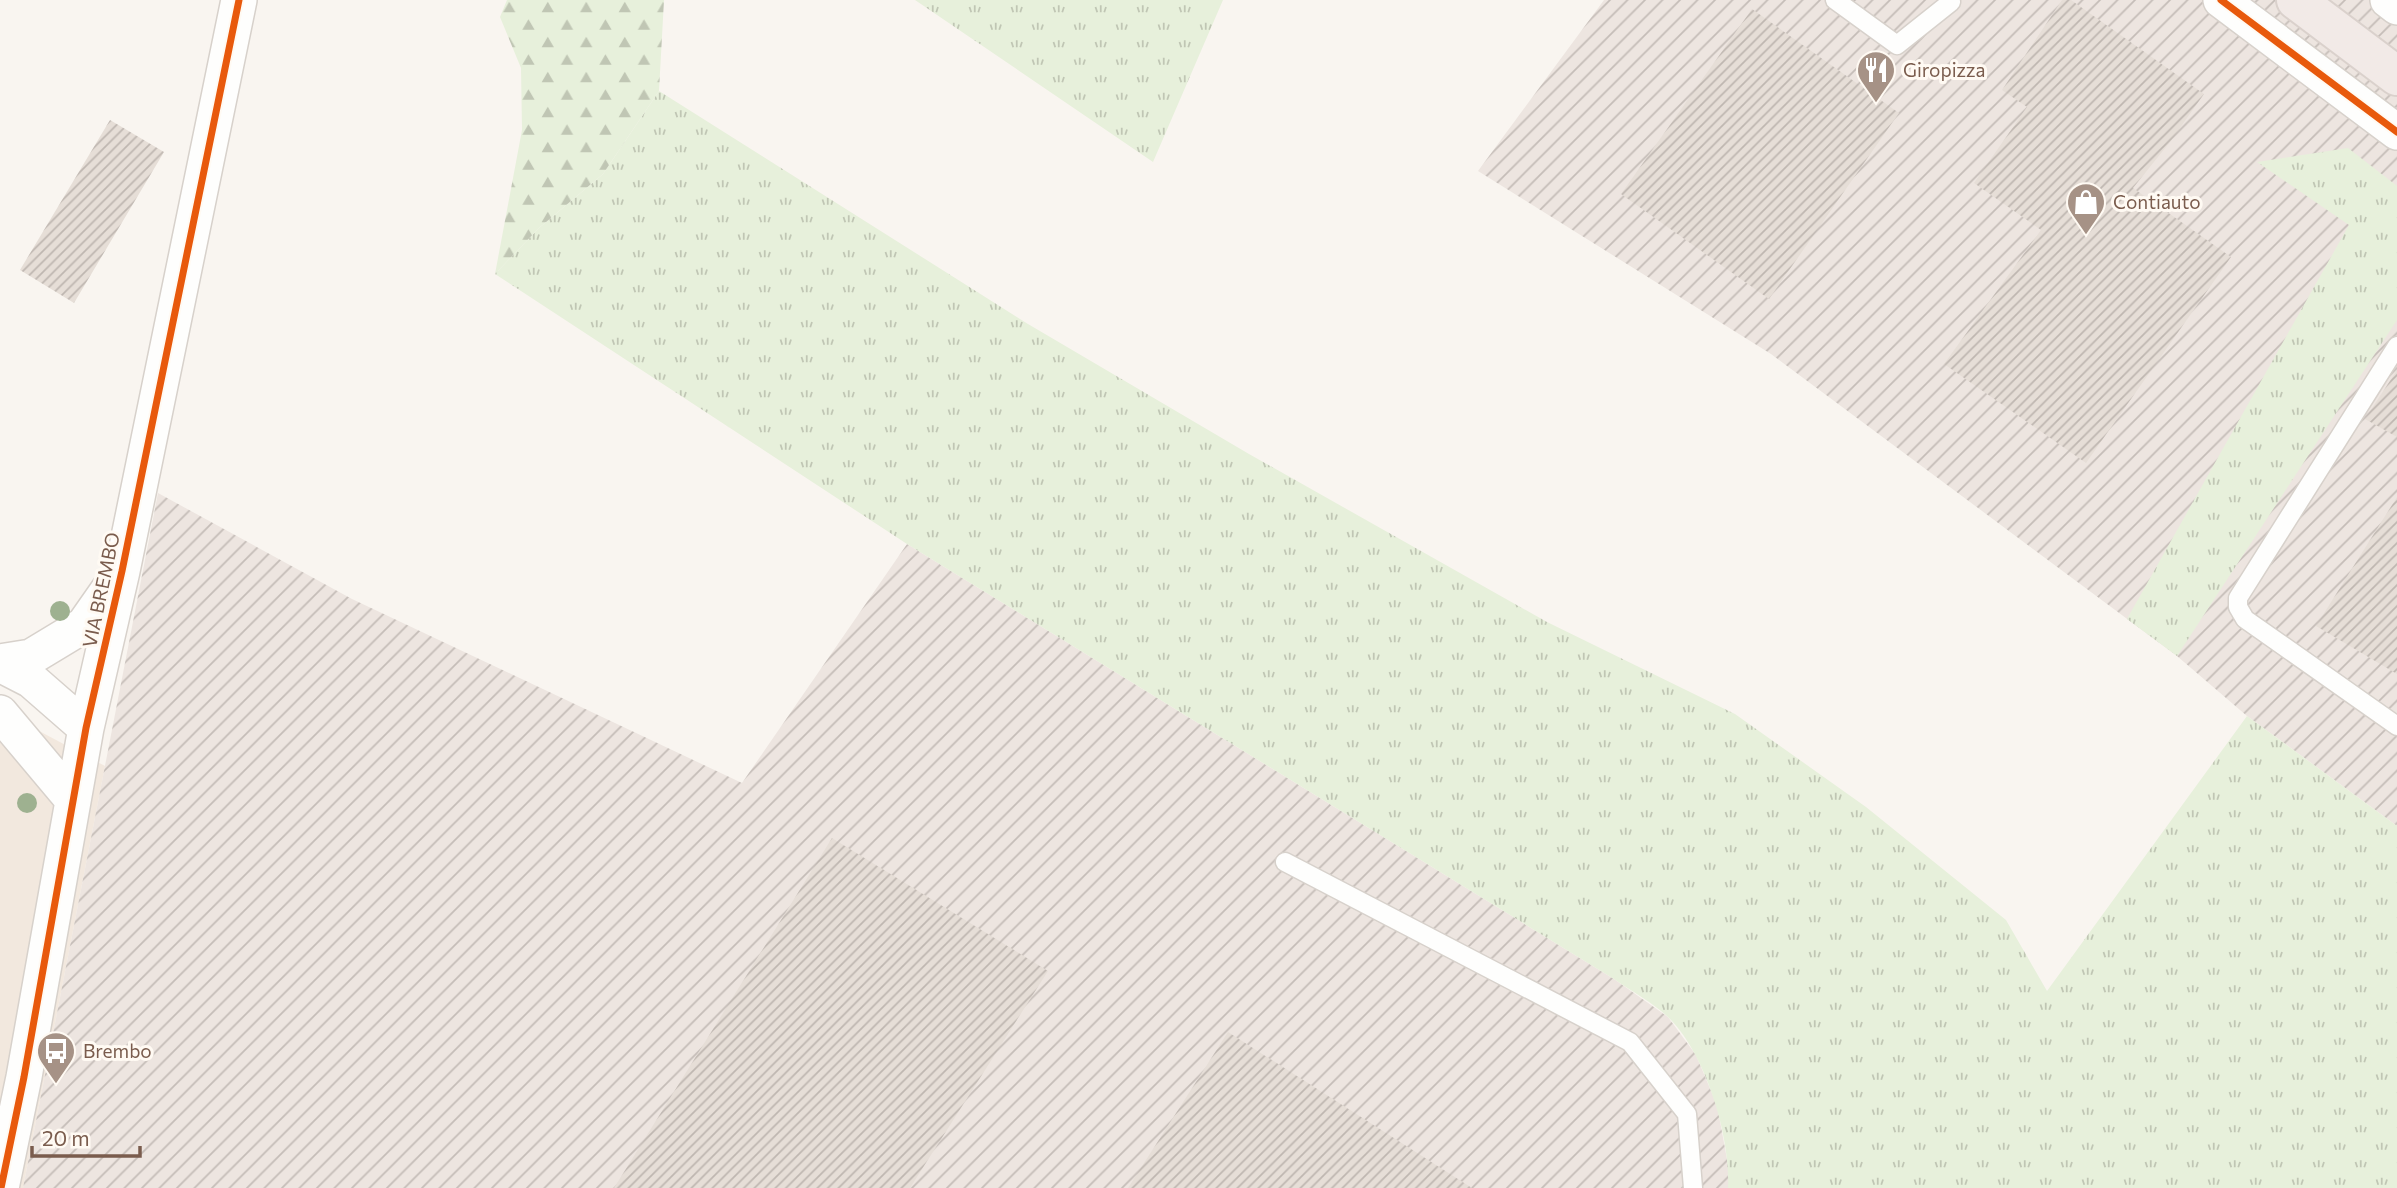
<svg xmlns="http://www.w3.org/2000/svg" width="2397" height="1188" viewBox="0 0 2397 1188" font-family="Commissioner,sans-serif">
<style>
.residential{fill:#f2e8de}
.industrial{fill:url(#industrial-furrows)}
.grass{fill:url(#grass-tufts)}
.forest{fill:url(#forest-firs)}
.building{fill:url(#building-hatch)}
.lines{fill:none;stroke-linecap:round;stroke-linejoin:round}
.lane-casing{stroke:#d7d1cb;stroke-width:21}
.street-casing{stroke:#d7d1cb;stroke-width:38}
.highway-casing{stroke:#dad1cc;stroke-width:42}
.lane{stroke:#fefefd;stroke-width:18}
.street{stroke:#fefefd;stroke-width:35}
.highway{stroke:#f2eae7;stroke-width:38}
.cycleway-casing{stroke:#fffaf3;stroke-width:11}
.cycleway{stroke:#e8590c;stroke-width:7}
.tree{fill:#9eb190}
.labels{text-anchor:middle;stroke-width:6;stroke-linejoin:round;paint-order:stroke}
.poi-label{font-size:19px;fill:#7a5c4d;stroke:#fffaf3;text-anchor:start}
.street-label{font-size:19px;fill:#7a5c4d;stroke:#fffaf3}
</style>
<defs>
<pattern id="industrial-furrows" width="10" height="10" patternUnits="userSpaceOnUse" patternTransform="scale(1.75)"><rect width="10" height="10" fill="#ede5e0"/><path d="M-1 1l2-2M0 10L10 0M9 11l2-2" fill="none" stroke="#c5bdb8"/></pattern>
<pattern id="grass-tufts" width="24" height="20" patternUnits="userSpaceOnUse" patternTransform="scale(1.75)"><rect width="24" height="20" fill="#e7f0db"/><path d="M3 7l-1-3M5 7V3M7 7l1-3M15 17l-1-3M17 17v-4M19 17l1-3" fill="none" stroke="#c0c6b4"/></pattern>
<pattern id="forest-firs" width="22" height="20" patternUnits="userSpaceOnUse" patternTransform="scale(1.75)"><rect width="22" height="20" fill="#e7f0db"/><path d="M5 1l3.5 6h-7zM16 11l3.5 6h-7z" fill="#c0c6b4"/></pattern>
<pattern id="building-hatch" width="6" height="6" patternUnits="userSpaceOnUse" patternTransform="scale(1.75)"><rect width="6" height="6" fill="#e6ded7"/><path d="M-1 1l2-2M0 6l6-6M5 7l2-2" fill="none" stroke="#bfb7b1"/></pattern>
</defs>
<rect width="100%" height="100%" fill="#f9f5f0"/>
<path class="residential" d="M0,715L41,732L105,766L23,1188H0Z"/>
<path class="industrial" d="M1604,0H2397V826L2247,716L2177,656L1771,354L1478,171Z
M158,493L352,599L742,783L907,544L1614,979L1668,1017L1696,1055L1717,1105L1729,1170L1925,1188H23Z"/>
<path class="grass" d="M915,0H1223L1153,162Z
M659,91L1028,324L1249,454L1547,622L1735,714L1866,807L2006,920L2047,991L2247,716L2397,826V1188H1728C1731,1137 1705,1052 1668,1017C1652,1002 1631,991 1614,979L907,544L495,274L539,228L603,174Z
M2348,148L2397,186V320L2177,656L2127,619L2349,225L2257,162Z"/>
<path class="forest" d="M507,0H664L659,91L603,174L539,228L495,274L522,130L521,68L500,17Z"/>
<path class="building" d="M2062,0H2071L2204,94L2170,142L2133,188L2231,257L2086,463L1944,364L2041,230L1974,183L2027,107L2002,90Z
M1752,9L1899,113L1769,299L1621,194Z
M110,120L164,152L74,303L20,270Z
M2397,370V437L2365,419Z
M2397,497V674L2316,626Z
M832,838L1048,971L910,1188H614Z
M1228,1032L1472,1188H1128Z"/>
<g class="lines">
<defs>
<path id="lane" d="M1835,0L1897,45L1951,2L1948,0
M2397,346L2238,598V607L2245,619L2397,726
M1285,862L1630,1042L1687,1114L1693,1188"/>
<path id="street" d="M2221,0L2397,132
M2388,0L2397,7
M0,662L31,657L84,625L112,585
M0,664L31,680L86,728
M0,713L73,800
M1,1188L24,1077L86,728L122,571L239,0"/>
<path id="highway" d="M2296,0L2397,76"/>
</defs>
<use href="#lane" class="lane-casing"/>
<use href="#street" class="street-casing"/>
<use href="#highway" class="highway-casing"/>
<use href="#lane" class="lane"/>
<use href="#street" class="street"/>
<use href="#highway" class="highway"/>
<defs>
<path id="cycleway" d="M2221,0L2397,132
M1,1188L24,1077L86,728L122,571L239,0"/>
</defs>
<use href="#cycleway" class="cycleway-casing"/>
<use href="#cycleway" class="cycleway"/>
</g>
<g class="tree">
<circle cx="60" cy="611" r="10"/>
<circle cx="27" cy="803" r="10"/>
</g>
<defs>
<symbol id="restaurant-pin" viewBox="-11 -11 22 30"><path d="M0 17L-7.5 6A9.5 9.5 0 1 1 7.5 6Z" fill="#a69286" stroke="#fffaf3"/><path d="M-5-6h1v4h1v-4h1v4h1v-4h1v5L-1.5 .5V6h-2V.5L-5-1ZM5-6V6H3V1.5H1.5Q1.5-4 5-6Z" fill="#fff"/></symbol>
<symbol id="shop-pin" viewBox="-11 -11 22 30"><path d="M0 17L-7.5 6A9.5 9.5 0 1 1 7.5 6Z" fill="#a69286" stroke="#fffaf3"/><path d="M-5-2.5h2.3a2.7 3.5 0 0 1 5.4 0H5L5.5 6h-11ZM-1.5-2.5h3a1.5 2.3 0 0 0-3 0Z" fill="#fff"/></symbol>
<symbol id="bus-pin" viewBox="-11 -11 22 30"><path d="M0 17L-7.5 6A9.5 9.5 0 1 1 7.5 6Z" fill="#a69286" stroke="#fffaf3"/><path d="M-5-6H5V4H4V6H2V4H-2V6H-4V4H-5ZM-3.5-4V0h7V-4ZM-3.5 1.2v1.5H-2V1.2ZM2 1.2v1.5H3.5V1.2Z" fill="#fff"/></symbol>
</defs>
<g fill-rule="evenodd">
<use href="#restaurant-pin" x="1854" y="48" width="44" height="60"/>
<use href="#shop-pin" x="2064" y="180" width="44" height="60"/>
<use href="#bus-pin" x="34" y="1029" width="44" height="60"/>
</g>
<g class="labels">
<g class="poi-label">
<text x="1903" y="77">Giropizza</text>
<text x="2113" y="209">Contiauto</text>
<text x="83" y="1058">Brembo</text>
</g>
<g class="street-label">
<text transform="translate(101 590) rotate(-78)" y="7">VIA BREMBO</text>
</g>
</g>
<path d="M32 1146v10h108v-10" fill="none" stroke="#7a5c4d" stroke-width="3.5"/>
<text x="42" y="1146" font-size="21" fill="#7a5c4d" stroke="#fffaf3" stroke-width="5" paint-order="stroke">20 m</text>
</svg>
